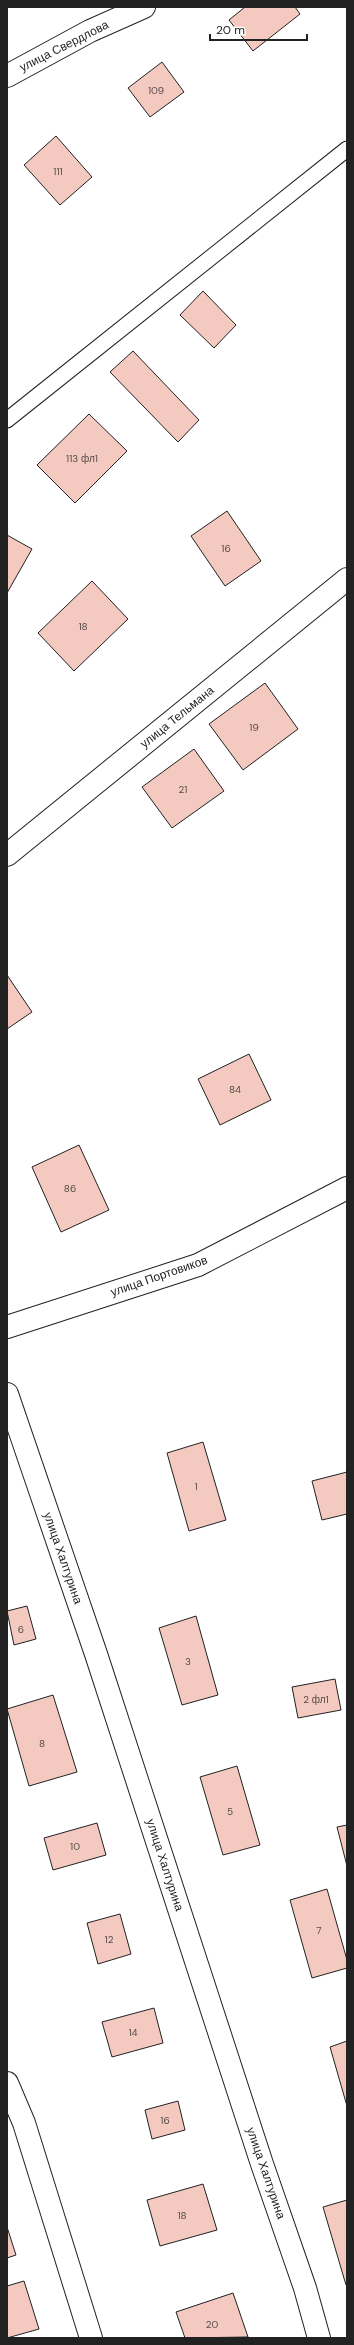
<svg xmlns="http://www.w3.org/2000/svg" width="354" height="2345" viewBox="0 0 354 2345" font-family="'DM Sans',sans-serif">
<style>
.building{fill:#f3c9c0;stroke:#222}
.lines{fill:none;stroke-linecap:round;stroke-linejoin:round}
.service-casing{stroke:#222;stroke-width:17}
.minor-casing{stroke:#222;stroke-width:24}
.service{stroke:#fff;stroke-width:15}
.minor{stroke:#fff;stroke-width:22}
.labels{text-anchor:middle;stroke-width:3;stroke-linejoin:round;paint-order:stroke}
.number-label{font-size:10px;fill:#564c4a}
.street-label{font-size:12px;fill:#222;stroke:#fff}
</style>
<rect width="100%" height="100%" fill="#fff"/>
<path class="building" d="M245,7H295L300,14L253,51L229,20Z
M162,62L184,92L150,117L128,88Z
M56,136L92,177L60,205L24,165Z
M203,291L236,325L214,348L180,315Z
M133,351L199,420L178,442L110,372Z
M89,414L127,451L75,503L37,465Z
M227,511L261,561L225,586L191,536Z
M7,535L32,549L7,593Z
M92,581L128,619L74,671L38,633Z
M265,683L298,729L243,770L209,724Z
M194,749L224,791L172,828L142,787Z
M7,975L32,1012L7,1029Z
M249,1054L271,1100L220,1125L198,1079Z
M79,1145L109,1210L61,1232L32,1167Z
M203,1442L226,1520L189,1531L167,1453Z
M347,1472V1514L322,1520L312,1481Z
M27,1606L36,1639L14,1645L7,1611Z
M196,1616L218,1695L182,1705L159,1628Z
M335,1679L341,1710L298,1718L292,1687Z
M53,1695L77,1772L29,1786L7,1709Z
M237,1766L260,1845L223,1855L200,1777Z
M97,1823L106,1855L53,1870L44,1838Z
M347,1825V1866L337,1827Z
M327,1889L347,1960V1968L312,1978L290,1900Z
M120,1914L131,1954L98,1964L87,1923Z
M154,2008L163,2043L112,2057L102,2022Z
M347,2041V2106L330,2047Z
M178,2101L185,2130L152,2139L145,2110Z
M203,2184L217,2230L160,2246L147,2200Z
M347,2200V2285H346L323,2207Z
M7,2227L16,2255L7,2258Z
M24,2281L39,2329L7,2338V2286Z
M233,2293L248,2337L185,2338L176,2312Z"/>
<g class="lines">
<defs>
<path id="service" d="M7,420L347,149"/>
<path id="minor" d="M7,76L90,31L144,7
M7,855L347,579
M7,1327L198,1265L347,1188
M7,1394L96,1654L262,2164L305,2288L319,2338
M7,2083L24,2123L91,2338"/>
</defs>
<use href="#service" class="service-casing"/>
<use href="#minor" class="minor-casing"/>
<use href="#service" class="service"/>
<use href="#minor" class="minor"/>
</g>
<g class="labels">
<g class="number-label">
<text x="156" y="94">109</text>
<text x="58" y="175">111</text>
<text x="82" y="462">113 фл1</text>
<text x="226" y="552">16</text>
<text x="83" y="630">18</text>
<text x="254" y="731">19</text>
<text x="183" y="793">21</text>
<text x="235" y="1093">84</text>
<text x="70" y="1192">86</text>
<text x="196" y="1490">1</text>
<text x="21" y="1633">6</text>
<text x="188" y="1665">3</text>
<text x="316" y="1703">2 фл1</text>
<text x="42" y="1747">8</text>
<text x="230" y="1815">5</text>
<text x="75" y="1850">10</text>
<text x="319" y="1934">7</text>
<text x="109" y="1943">12</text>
<text x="133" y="2036">14</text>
<text x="165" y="2124">16</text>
<text x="182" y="2219">18</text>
<text x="212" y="2328">20</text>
</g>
<g class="street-label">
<text transform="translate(64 46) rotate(-27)" y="4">улица Свердлова</text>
<text transform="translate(177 717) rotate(-39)" y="4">улица Тельмана</text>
<text transform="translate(159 1276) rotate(-19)" y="4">улица Портовиков</text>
<text transform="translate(63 1558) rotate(71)" y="4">улица Халтурина</text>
<text transform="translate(165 1865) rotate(72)" y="4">улица Халтурина</text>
<text transform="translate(266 2173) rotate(71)" y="4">улица Халтурина</text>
</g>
</g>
<rect width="354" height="2345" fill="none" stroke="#222222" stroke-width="16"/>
<path d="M210 34v6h97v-6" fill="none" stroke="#222222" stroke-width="2"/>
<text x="216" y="34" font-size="12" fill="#222222" stroke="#ffffff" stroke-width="3" paint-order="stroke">20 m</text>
</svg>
